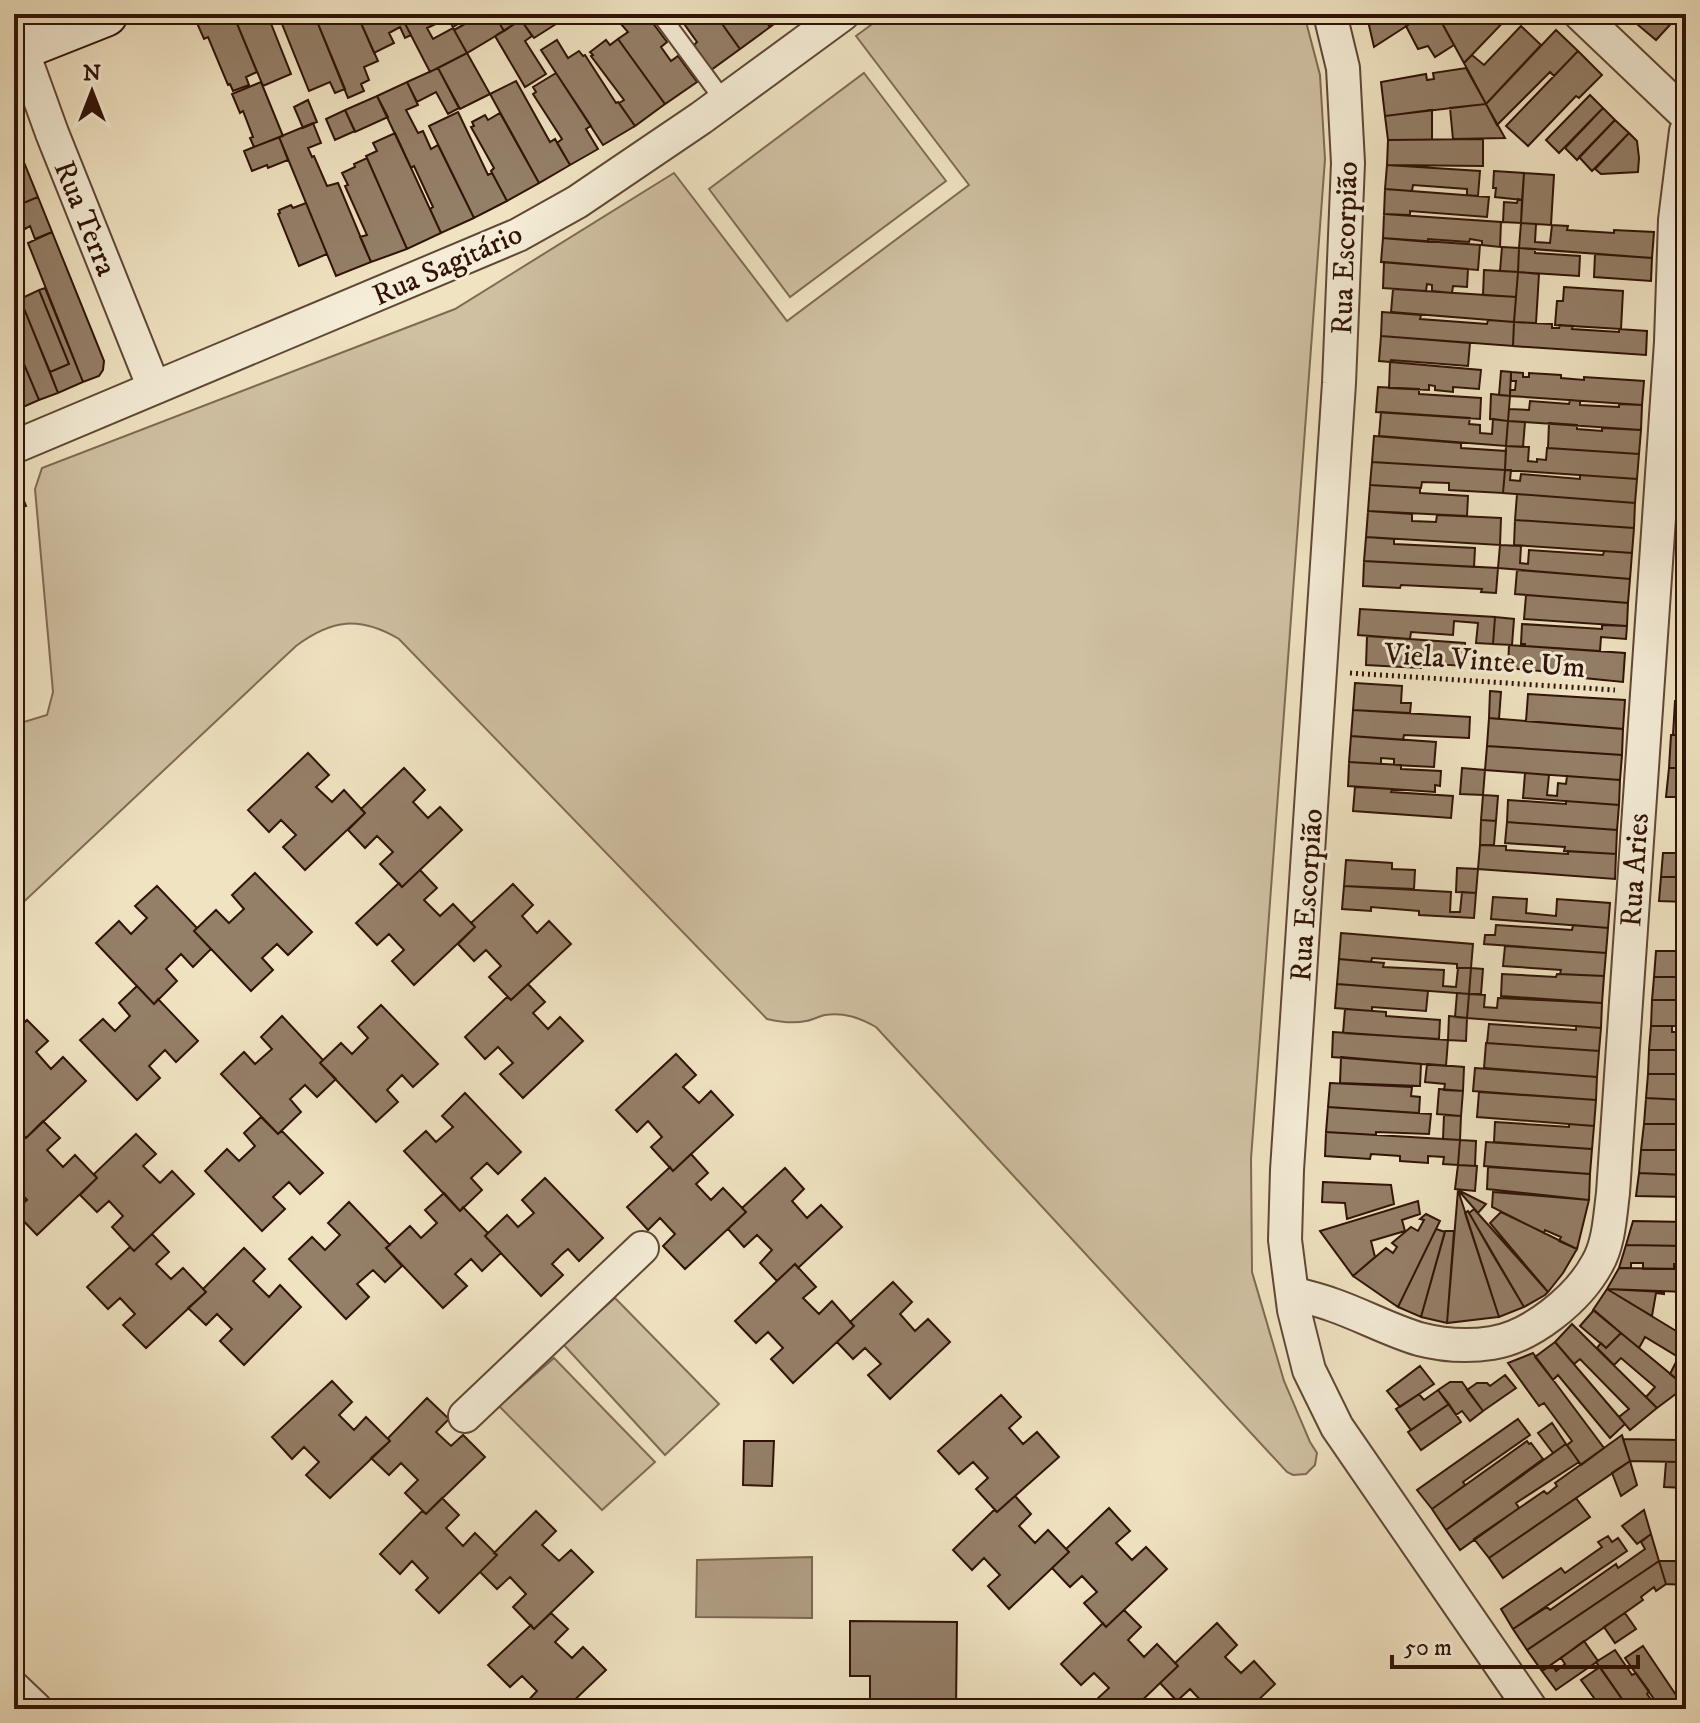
<svg xmlns="http://www.w3.org/2000/svg" width="1700" height="1723" viewBox="0 0 1700 1723" font-family="'IM FELL DW Pica',serif">
<style>
.green{fill:#cfc0a2;stroke:#806a54;stroke-width:2}
.water{fill:#af9c82;stroke:#7c6550;stroke-width:2}
.building{fill:#947f68;stroke:#301306;stroke-width:2}
.lines{fill:none;stroke-linecap:round;stroke-linejoin:round}
.lane-casing{stroke:#604735;stroke-width:20}
.street-casing{stroke:#604735;stroke-width:36}
.secondary-casing{stroke:#301306;stroke-width:48}
.path{stroke:#301306;stroke-width:5;stroke-dasharray:2 4;stroke-linecap:butt}
.lane{stroke:#f5edd7;stroke-width:16}
.street{stroke:#f5edd7;stroke-width:32}
.secondary{stroke:#f5edd7;stroke-width:44}
.labels{text-anchor:middle;stroke-width:6;stroke-linejoin:round;paint-order:stroke}
.street-label{font-size:30px;fill:#301306;stroke:#f5edd7}
</style>
<rect width="100%" height="100%" fill="#f0e3c2"/>
<filter id="stains"><feTurbulence type="fractalNoise" baseFrequency=".0025" numOctaves="4"/><feColorMatrix values="0 0 0 0 .2 0 0 0 0 .09 0 0 0 0 .02 0 0 0 .5 -.17"/></filter>
<radialGradient id="worn" r=".72"><stop offset=".6" stop-color="#630" stop-opacity="0"/><stop offset="1" stop-color="#630" stop-opacity=".3"/></radialGradient>
<path class="green" d="M886,14H1304L1320,75L1325,159L1251,1159L1252,1272L1284,1381L1310,1442L1317,1453L1315,1465L1306,1474L1293,1475L1287,1472L876,1027C860,1018 844,1012 825,1015C819,1016 813,1020 806,1021C793,1024 780,1022 767,1019L399,639C360,616 332,619 296,646L14,911V725L47,715L53,692L35,489L42,468L455,309L674,173L787,321L969,185L856,36Z
M864,73L946,181L790,297L709,189Z
M615,1298L719,1404L665,1455L563,1344Z
M554,1358L655,1462L602,1510L499,1406Z"/>
<path class="water" d="M812,1557V1618L696,1617L697,1560Z"/>
<path class="building" d="M193,14H233L257,72L246,77L249,85L233,91L230,84L228,85L208,37L204,39Z
M233,14H273L268,16L291,74L263,86Z
M278,14H314L345,89L335,93L330,82L309,91Z
M314,14H357L378,61L364,67L369,80L361,84L364,91L348,98Z
M357,14H400L411,35L405,38L400,27L389,33L394,43L374,53Z
M400,14H440L444,20L427,28L433,39L453,28L467,53L430,72Z
M445,14H471L472,16L453,27Z
M483,14H494L504,31L467,53L454,30Z
M494,14H529L504,31Z
M529,14H560L561,17L554,21L556,24L534,38L521,20Z
M632,14H646L667,42L661,47L671,61L678,56L697,82L665,104L618,39L628,32L620,23Z
M677,14H715L740,49L711,70L694,45L697,42Z
M715,14H761L770,27L740,49Z
M761,14H787L770,27Z
M1378,14H1425L1374,47L1368,21Z
M1425,14H1437L1454,45L1435,57L1428,46L1418,49L1406,26Z
M1437,14L1467,15L1511,14L1464,63Z
M1648,14H1680L1656,40L1638,25Z
M521,20L532,36L525,41L546,74L525,87L495,36Z
M1521,26L1541,45L1486,104L1464,63L1472,55L1484,65Z
M1556,30L1578,51L1554,76L1550,72L1497,125L1486,104Z
M618,39L665,104L635,126L619,103L624,100L591,56L593,55L590,52L606,40L610,45Z
M557,40L568,58L579,51L583,56L585,55L616,103L618,102L635,126L603,145L541,50Z
M1578,51L1602,75L1579,98L1576,96L1528,146L1506,126Z
M467,53L490,94L460,109L438,68Z
M438,68L459,108L448,114L436,92L417,102L407,82Z
M1466,68L1486,104L1385,116L1381,82L1426,74L1427,80L1434,79L1433,73Z
M556,73L591,126L586,129L598,149L570,165L557,143L562,139L533,94L536,92L533,87Z
M516,81L550,142L555,139L570,165L539,183L490,94Z
M261,82L283,136L254,147L250,138L253,137L243,111L240,113L232,94Z
M407,82L418,105L406,110L418,133L423,131L431,149L438,145L474,218L441,233L430,209L433,207L414,166L411,168L377,96Z
M1590,95L1603,108L1559,153L1546,140Z
M377,96L388,117L355,132L345,110Z
M308,100L317,122L303,128L294,107Z
M1486,104L1505,138L1453,139L1450,108Z
M1603,108L1615,120L1577,160L1565,148Z
M345,110L355,131L335,140L326,119Z
M1432,110V140H1388L1385,116Z
M458,112L488,175L492,173L507,201L474,218L429,126Z
M500,113L539,183L507,201L491,171L494,168L471,127L474,126L472,122L485,115L488,120Z
M1615,120L1629,133L1592,171L1579,157Z
M313,123L321,143L308,148L312,157L314,156L327,186L338,183L371,262L336,276L279,137Z
M395,133L441,233L407,249L366,156L377,151L373,143Z
M1629,133L1637,141L1639,158L1638,172L1601,174L1595,169Z
M279,137L288,160L268,168L267,165L252,171L244,151Z
M1483,139V166L1387,165L1388,140Z
M19,150L38,197L14,207V152Z
M367,158L407,249L371,262L360,237L367,235L345,186L348,185L342,173L355,167L354,164Z
M1387,165L1480,171L1478,196L1467,195V189L1413,185L1412,191L1385,189Z
M1494,171L1524,173L1522,200L1495,197L1496,188H1493Z
M1524,173L1554,175L1551,225L1521,223Z
M1385,189L1489,197L1487,217L1410,211V215L1384,214Z
M38,197L52,232L35,239L30,226L25,229L16,206Z
M1518,199L1522,200L1521,223L1503,222L1504,202L1517,203Z
M306,203L327,254L299,266L278,214L280,213L279,210L291,205L293,208Z
M1384,214L1501,222L1500,247L1482,245V241L1470,239L1469,242L1428,239V242L1383,238Z
M1521,223L1536,224L1535,242L1550,243L1552,225L1568,226L1567,230L1614,233V230L1654,232L1652,258L1519,248Z
M52,232L104,361L103,370L99,376L83,382L28,243Z
M1383,238L1480,245L1478,270L1381,262Z
M1502,247L1519,248L1518,272L1500,271Z
M1519,248L1535,249V253L1580,256L1579,276L1518,272Z
M1595,254L1652,258L1651,281L1594,277Z
M1384,262L1468,269L1467,287L1453,286L1452,293L1432,291V285L1427,284L1426,291L1383,288Z
M1484,270L1518,272L1516,297L1483,295Z
M1518,272L1539,274L1536,323L1514,322Z
M1564,287L1623,291L1621,329L1555,325L1557,301H1563Z
M45,288L83,382L58,393L50,372L69,364L39,290Z
M1393,289L1516,297L1514,322L1391,312Z
M39,290L69,364L50,372L20,299Z
M14,301L17,309L23,306L58,393L39,400L14,340Z
M1382,312L1421,315L1420,319L1487,324L1488,320L1514,322L1513,346L1381,336Z
M1514,322L1552,324V328H1559L1560,325L1573,326L1572,329L1619,332V329L1647,331L1646,355L1513,346Z
M1381,336L1470,343L1468,366L1391,360L1390,362L1379,361Z
M14,340L39,400L14,411Z
M1390,362L1481,370L1479,389L1453,387V392L1435,390V386L1429,385V390L1389,388Z
M1501,371L1511,372L1510,396L1499,395Z
M1511,372L1523,373V377H1529V373L1561,375V378L1584,380V377L1644,381L1642,405L1510,396V390H1515L1516,381H1511Z
M1378,387L1419,389V394L1481,398L1480,419L1376,412Z
M1491,394L1510,396L1508,421L1490,419Z
M1570,400L1580,401V405L1619,407V404L1642,405L1641,430L1508,421L1509,409L1529,410L1530,401L1569,404Z
M1381,412L1470,418L1469,424L1480,425V433L1492,434L1493,419L1508,421L1506,446L1379,436Z
M1508,421L1525,422L1523,447L1506,446Z
M1549,423L1577,425V429L1602,431V428L1641,430L1639,454L1548,448Z
M1374,436L1461,443V448L1506,451L1505,470L1372,462Z
M1506,446L1529,447L1528,461L1537,462V459L1546,460L1547,448L1639,454L1637,479L1505,470Z
M1372,462L1505,470L1503,493L1449,490V483L1422,482L1421,488L1370,485Z
M1505,470H1511L1510,480L1520,481L1521,474L1580,479V475L1637,479L1635,503L1503,493Z
M17,484L26,506L18,509L16,504H14V485Z
M1370,485L1420,488V493L1468,496L1467,516L1368,511Z
M1517,494L1635,503L1634,528L1515,520Z
M1368,511L1412,514V521L1436,522L1437,515L1501,518L1500,545L1366,537Z
M1515,520L1634,528L1632,553L1514,545Z
M1366,537L1394,539V544L1475,548L1474,567L1364,561Z
M1500,545L1521,546L1520,563L1528,564L1529,550L1603,555L1604,551L1632,553L1630,579L1498,568Z
M1364,561L1498,568L1496,593L1481,592L1482,589L1401,585L1400,588L1363,586Z
M1517,570L1630,579L1628,603L1515,594Z
M1526,595L1628,603L1627,626L1524,619Z
M1360,609L1495,617L1493,644L1476,643L1478,623L1454,621L1453,635L1411,632L1410,639L1358,635Z
M1495,617L1514,619L1512,645L1493,644Z
M1522,624L1602,629V625L1627,626L1626,639L1601,637L1600,651L1525,646V644H1521Z
M1367,636L1465,643L1464,666L1421,663V668L1366,665Z
M1509,645L1625,653L1623,682L1584,678V675L1508,668Z
M1355,683L1402,686L1401,703H1411L1410,713L1353,710Z
M1490,691L1501,692L1499,719L1489,718Z
M1528,694L1625,700L1623,729L1526,721Z
M1675,701L1686,702V735H1673Z
M1353,710L1470,717L1469,738L1404,735L1403,740L1351,736Z
M1489,718L1623,729L1622,755L1487,746Z
M1671,735H1686V768H1669Z
M1351,736L1436,742L1434,767L1394,765V759L1381,758V764L1349,762Z
M1487,746L1622,755L1620,780L1485,770Z
M308,753L329,775L316,787L332,802L344,790L365,813L305,870L283,847L296,835L281,820L269,832L248,810Z
M1349,762L1401,765V769L1441,771L1440,786L1435,785V792L1348,786Z
M404,768L425,790L413,802L428,818L440,807L462,830L402,887L380,864L393,852L377,836L365,848L348,830L365,813L361,809Z
M1462,768L1485,770L1483,795L1460,794Z
M1669,768H1686V797H1666Z
M1525,773L1549,775L1547,795L1557,796L1558,783L1566,784L1567,776L1620,780L1619,805L1523,798Z
M1355,787L1392,789L1391,792L1453,796L1451,818L1353,811Z
M1483,795L1498,796L1496,821L1481,820Z
M1508,800L1566,804V801L1619,805L1617,830L1507,822Z
M1481,820L1496,821L1494,845H1480Z
M1507,822L1617,830L1616,854L1564,851L1565,847L1505,843Z
M1480,845L1506,846V850L1568,854V851L1616,854L1615,879L1478,869Z
M1663,853H1686V877H1661Z
M1346,860L1392,863V869L1415,870L1414,889L1344,886Z
M1457,868L1478,869L1476,893L1456,892Z
M420,870L437,888L424,900L440,916L453,904L475,927L414,985L392,961L404,950L389,934L377,945L356,923L399,883L402,887Z
M255,873L312,932L288,955L277,944L262,958L273,970L251,991L194,931L216,910L229,923L244,909L232,895Z
M1661,877H1686V902L1659,901Z
M513,884L533,905L522,916L537,933L549,921L571,944L511,1000L489,977L501,966L486,950L474,961L458,944L475,927L471,923Z
M157,886L197,928L194,931L211,949L193,967L181,954L166,969L177,981L154,1004L96,943L119,921L131,934L147,918L135,906Z
M1344,886L1451,892L1450,912H1460L1462,892L1476,893L1474,918L1419,915V911L1371,907V911L1342,909Z
M1493,897L1527,899L1526,913L1556,916L1557,899L1610,903L1608,928L1491,919Z
M1496,925L1572,930L1573,925L1608,928L1606,953L1484,944L1485,935H1495Z
M1341,933L1473,944L1471,968H1457V964L1372,958L1371,962L1339,959Z
M1505,946L1606,953L1604,976L1560,974L1561,970L1503,966Z
M1656,951H1686V977H1654Z
M1339,959L1384,963L1383,967L1444,970L1443,986L1456,987L1458,968H1471L1469,994L1337,984Z
M1471,968L1483,969L1481,994H1469Z
M1502,974L1556,977L1557,974L1604,976L1602,1003L1501,996Z
M1654,977H1686V1000H1652Z
M528,984L545,1002L533,1013L548,1029L560,1017L583,1041L523,1098L500,1074L513,1063L498,1047L485,1059L465,1037L507,997L511,1000Z
M1337,984L1428,991L1426,1011L1372,1007V1011L1335,1008Z
M137,986L154,1004L158,999L198,1041L176,1062L165,1050L149,1066L160,1078L137,1100L80,1040L103,1019L115,1031L130,1016L119,1003Z
M1457,993L1469,994L1467,1018L1455,1017Z
M1469,994L1485,995L1484,1007L1497,1008L1498,998L1602,1003L1601,1028L1467,1018Z
M1652,1000H1686V1026H1651Z
M381,1005L438,1064L413,1087L402,1075L387,1090L398,1102L376,1122L320,1063L341,1043L352,1054L368,1038L358,1027Z
M1345,1009L1386,1012V1016L1440,1020L1439,1039L1343,1033Z
M282,1016L323,1060L320,1063L336,1079L317,1097L305,1085L290,1099L301,1112L278,1134L221,1074L244,1052L255,1064L272,1049L261,1037Z
M1449,1016L1467,1018L1466,1041L1448,1040Z
M27,1020L48,1041L36,1052L51,1069L63,1057L86,1081L26,1138L14,1125V1032Z
M1489,1024L1576,1030V1026L1601,1028L1599,1051L1487,1043Z
M1651,1026H1672V1032H1686V1050H1649Z
M1333,1032L1448,1040L1446,1066L1332,1057Z
M1486,1043L1599,1051L1597,1077L1484,1068Z
M1649,1050H1686V1074H1648Z
M676,1054L696,1075L683,1087L699,1103L711,1091L733,1115L673,1171L651,1147L662,1137L648,1121L637,1132L616,1110Z
M1341,1057L1421,1064L1420,1086L1340,1083Z
M1427,1064L1464,1067L1463,1091L1444,1090L1445,1084L1425,1082Z
M1475,1068L1597,1077L1596,1100L1473,1091Z
M1648,1074H1686V1100L1646,1098Z
M1330,1083L1412,1087L1411,1096L1420,1097L1419,1113L1328,1107Z
M1439,1089L1463,1091L1461,1116L1437,1114Z
M1479,1092L1596,1100L1594,1126L1477,1117Z
M465,1093L521,1152L498,1174L487,1163L471,1178L482,1190L460,1211L404,1151L426,1131L436,1142L453,1127L442,1116Z
M1646,1098L1686,1100V1124H1644Z
M1328,1107L1431,1114L1429,1134L1376,1132V1135L1326,1132Z
M1444,1115L1461,1116L1460,1140L1443,1139Z
M261,1117L278,1134L282,1131L323,1173L300,1194L289,1182L273,1197L285,1209L262,1231L205,1171L227,1149L239,1161L255,1146L244,1133Z
M43,1121L60,1138L47,1150L63,1167L75,1155L97,1178L37,1235L14,1211L27,1200L14,1186V1140L22,1133L26,1138Z
M1495,1122L1569,1127V1124L1594,1126L1592,1149L1494,1142Z
M1644,1124H1686V1150H1641Z
M1326,1132L1460,1140L1458,1165L1443,1164L1444,1157L1428,1156V1163L1400,1161V1156L1371,1154L1370,1159L1325,1156Z
M136,1134L156,1154L143,1166L160,1183L172,1171L194,1194L134,1251L112,1227L123,1216L109,1201L97,1212L80,1195L97,1178L94,1174Z
M1460,1140L1476,1141L1475,1166L1458,1165Z
M1486,1142L1592,1149L1590,1174L1484,1166Z
M1641,1150H1686V1175L1639,1173Z
M691,1154L708,1173L696,1184L711,1200L723,1188L746,1212L685,1269L663,1246L675,1234L660,1218L648,1230L627,1207L670,1167L673,1171Z
M1458,1165L1477,1166L1475,1191L1455,1189Z
M1488,1167L1590,1174L1589,1200L1487,1189Z
M785,1168L804,1189L792,1201L807,1218L821,1205L842,1227L798,1268L795,1264L777,1281L760,1263L772,1250L757,1235L744,1247L728,1229L746,1212L742,1208Z
M1639,1173L1686,1175V1197L1636,1196Z
M545,1178L603,1238L579,1261L568,1249L561,1255L552,1264L563,1275L541,1296L485,1236L507,1215L518,1227L534,1213L522,1200Z
M1323,1182L1391,1185L1394,1204L1347,1219L1345,1203L1322,1202Z
M1458,1190L1486,1204L1478,1213Z
M1458,1190L1499,1317H1498L1447,1323Z
M1493,1192L1589,1200L1577,1249L1559,1241L1561,1237L1545,1230L1544,1233L1492,1207Z
M444,1193L460,1211L463,1207L488,1233L485,1236L501,1253L482,1271L471,1259L455,1274L467,1286L443,1308L386,1248L410,1226L421,1238L437,1223L425,1210Z
M1418,1201L1420,1214L1402,1220L1405,1231L1371,1241L1375,1257L1353,1276L1320,1231Z
M349,1202L390,1245L386,1248L402,1266L385,1282L373,1270L357,1284L369,1297L346,1319L289,1259L312,1237L325,1250L340,1235L328,1223Z
M1474,1209L1548,1292L1545,1295L1524,1307L1469,1213Z
M1468,1211L1493,1255L1524,1307L1499,1317L1465,1213Z
M1501,1212L1577,1249L1563,1273L1548,1292L1490,1223Z
M1426,1214L1440,1221L1398,1307L1353,1276L1386,1248L1393,1253L1397,1247L1392,1243L1411,1227L1418,1231L1424,1220L1420,1219Z
M1633,1221L1686,1222V1246L1626,1245Z
M1436,1229L1445,1232L1421,1317L1398,1307Z
M1445,1231H1454L1447,1323L1421,1317Z
M152,1234L169,1252L156,1264L171,1279L183,1268L206,1292L146,1348L123,1325L135,1314L120,1298L108,1309L87,1287L130,1247L134,1251Z
M1626,1245L1686,1246V1264H1674V1269H1643V1263H1631V1268H1619Z
M244,1248L265,1269L253,1281L269,1297L280,1285L301,1307L244,1365L220,1341L232,1329L217,1314L206,1325L188,1308L206,1292L203,1289Z
M795,1264L816,1287L803,1298L819,1314L832,1301L854,1326L793,1383L771,1359L783,1348L768,1332L756,1343L735,1321Z
M1619,1268L1686,1269V1292L1607,1289Z
M893,1282L912,1302L900,1314L915,1331L928,1319L950,1342L890,1399L868,1375L881,1364L865,1348L853,1359L837,1342L854,1326L850,1322Z
M1607,1289L1664,1292V1294L1656,1293L1652,1316Z
M1607,1289L1686,1337L1685,1386L1670,1374L1676,1362L1681,1364L1683,1360L1645,1337L1639,1348L1593,1310Z
M1680,1292H1686V1337L1677,1331V1303H1680Z
M1594,1310L1621,1333L1606,1348L1580,1326Z
M1572,1324L1657,1408L1630,1430L1619,1417L1629,1409L1580,1359L1574,1364L1555,1342Z
M1621,1333L1685,1386V1387L1657,1408L1646,1397L1655,1387L1621,1358L1614,1365L1597,1348L1601,1343L1606,1348Z
M1555,1342L1625,1424L1610,1438L1558,1375L1553,1380L1535,1357Z
M1533,1353L1604,1448L1581,1465L1567,1445L1572,1441L1544,1403L1539,1406L1508,1363Z
M1420,1366L1434,1384L1400,1407L1387,1391Z
M1505,1375L1516,1388L1483,1411L1467,1390L1477,1383H1487L1490,1386Z
M332,1381L352,1402L339,1415L354,1430L366,1417L390,1441L330,1498L306,1475L319,1462L304,1447L292,1459L272,1437Z
M1450,1382H1462L1483,1411L1470,1421L1462,1411L1456,1415L1438,1390Z
M1438,1390L1449,1404L1411,1430L1396,1409L1419,1394L1424,1400Z
M1001,1395L1021,1417L1009,1428L1023,1444L1037,1432L1059,1457L997,1512L976,1489L988,1478L973,1462L959,1474L938,1451Z
M427,1398L449,1419L436,1432L451,1446L463,1435L485,1457L426,1514L405,1493L418,1480L401,1463L389,1475L371,1458L390,1441L388,1438Z
M1449,1404L1461,1422L1421,1450L1408,1432Z
M1518,1419L1530,1435L1463,1482L1465,1485L1432,1509L1417,1490Z
M1552,1423L1566,1444L1553,1453L1538,1433Z
M1622,1435L1630,1461L1489,1558L1474,1539L1544,1491L1547,1494L1557,1486L1555,1483Z
M1623,1439L1679,1440V1462L1630,1461Z
M744,1441H774L772,1486L743,1485Z
M1527,1441L1529,1444L1531,1443L1543,1459L1446,1530L1432,1509Z
M1566,1444L1579,1462L1516,1503L1519,1508L1460,1550L1446,1530Z
M1630,1461L1637,1485L1621,1496L1612,1473Z
M1666,1462H1686V1488L1664,1487Z
M1015,1496L1031,1514L1019,1526L1035,1543L1048,1530L1069,1552L1009,1609L988,1586L1000,1575L984,1558L972,1570L953,1550L994,1510L997,1512Z
M442,1498L459,1515L446,1528L463,1546L475,1533L497,1555L439,1613L416,1590L428,1578L412,1561L400,1574L380,1554L422,1511L426,1514Z
M1576,1498L1590,1517L1503,1578L1489,1558Z
M1109,1508L1130,1531L1116,1543L1132,1560L1146,1547L1167,1569L1106,1627L1084,1603L1097,1592L1082,1576L1070,1587L1052,1568L1069,1552L1066,1549Z
M1644,1510L1651,1534L1637,1544L1622,1526Z
M536,1511L556,1531L542,1545L559,1561L571,1550L593,1572L534,1629L513,1607L526,1594L510,1577L497,1589L480,1572L497,1555L494,1553Z
M1651,1534L1659,1561L1527,1650L1513,1629L1547,1607L1550,1610L1616,1564L1618,1568L1645,1549L1641,1542Z
M1608,1536L1612,1542L1618,1538L1627,1551L1513,1629L1501,1609L1561,1568L1565,1573L1602,1547L1598,1542Z
M1659,1561L1666,1584L1656,1591L1654,1587L1641,1597L1643,1600L1542,1671L1527,1650Z
M1659,1561H1686V1585L1666,1584Z
M1124,1610L1141,1627L1128,1640L1144,1657L1157,1644L1178,1666L1133,1709H1105L1096,1700L1109,1688L1094,1673L1081,1685L1061,1664L1103,1623L1106,1627Z
M551,1613L568,1629L555,1642L572,1658L583,1647L606,1670L565,1709H529L524,1705L537,1691L522,1676L510,1687L488,1665L531,1625L534,1629Z
M1625,1613L1636,1629L1615,1643L1604,1627Z
M850,1621L957,1622L956,1709H870V1676H850Z
M1217,1623L1237,1645L1225,1657L1241,1673L1254,1661L1275,1684L1249,1709H1201L1205,1705L1190,1689L1177,1701L1160,1683L1178,1666L1175,1663Z
M1584,1641L1598,1661L1556,1690L1542,1671L1552,1665L1556,1671L1565,1664L1561,1658Z
M1643,1646L1676,1695L1680,1693L1686,1701V1709H1661L1625,1658Z
M1615,1650L1632,1675L1636,1673L1649,1691L1647,1694L1658,1709H1629L1596,1662Z
M1600,1667L1629,1709H1602L1581,1680Z"/>
<g class="lines">
<defs>
<path id="lane" d="M660,14L724,101"/>
<path id="street" d="M14,14L21,47L52,133L154,388
M1330,14L1343,68L1348,163L1339,383L1287,1170L1285,1240L1294,1310L1309,1370L1337,1427L1531,1709
M1580,14L1686,115
M14,447L518,235L577,202L701,118L843,14
M1292,1293C1306,1297 1320,1300 1333,1305C1362,1315 1389,1330 1419,1339C1442,1345 1467,1347 1492,1343C1531,1337 1578,1299 1597,1264C1609,1244 1610,1216 1613,1193L1671,342L1675,220L1686,131
M465,1416L642,1248
M14,1688L36,1709"/>
<path id="secondary" d="M14,50L105,14"/>
</defs>
<use href="#lane" class="lane-casing"/>
<use href="#street" class="street-casing"/>
<use href="#secondary" class="secondary-casing"/>
<path class="path" d="M1350,673L1615,690"/>
<use href="#lane" class="lane"/>
<use href="#street" class="street"/>
<use href="#secondary" class="secondary"/>
</g>
<g class="labels">
<g class="street-label">
<text transform="translate(86 218) rotate(68)" y="10">Rua Terra</text>
<text transform="translate(1344 248) rotate(-88)" y="10">Rua Escorpião</text>
<text transform="translate(447 264) rotate(-24)" y="10">Rua Sagitário</text>
<text transform="translate(1485 660) rotate(4)" y="10">Viela Vinte e Um</text>
<text transform="translate(1634 870) rotate(-86)" y="10">Rua Aries</text>
<text transform="translate(1306 895) rotate(-86)" y="10">Rua Escorpião</text>
</g>
</g>
<rect width="1700" height="1723" fill="none" stroke="#f0e3c2" stroke-width="48"/>
<rect x="16" y="16" width="1668" height="1691" fill="none" stroke="#301306" stroke-width="4"/>
<rect x="24" y="24" width="1652" height="1675" fill="none" stroke="#301306" stroke-width="2"/>
<g transform="translate(92 92)" stroke="#f5edd7" stroke-width="6" paint-order="stroke">
<path d="M0-6L14 30L0 20L-14 30Z" fill="#301306"/>
<text y="-12" font-size="22" font-weight="bold" text-anchor="middle" fill="#301306">N</text>
</g>
<path d="M1392 1655v12h246v-12" fill="none" stroke="#301306" stroke-width="4"/>
<text x="1404" y="1655" font-size="24" fill="#301306" stroke="#f5edd7" stroke-width="6" paint-order="stroke">50 m</text>
<rect width="100%" height="100%" filter="url(#stains)"/>
<rect width="100%" height="100%" fill="url(#worn)"/>
</svg>
